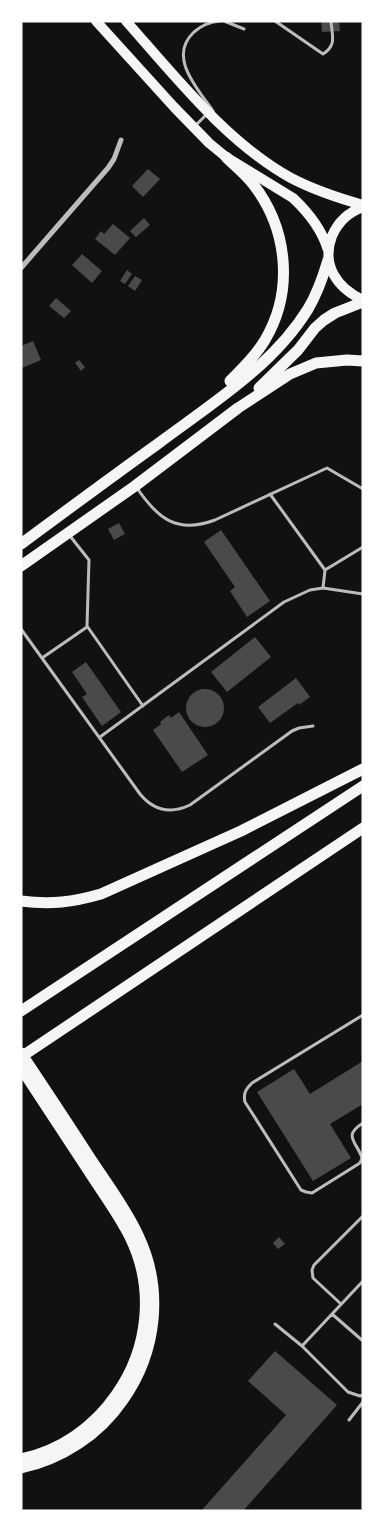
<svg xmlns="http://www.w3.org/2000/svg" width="384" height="1532" viewBox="0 0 384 1532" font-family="Rubik,sans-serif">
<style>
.building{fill:#4a4a4a}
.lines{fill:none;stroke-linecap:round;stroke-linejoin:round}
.service{stroke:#bcbcbc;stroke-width:3}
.minor{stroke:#bcbcbc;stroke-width:5}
.trunk{stroke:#f5f5f5;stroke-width:10}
.motorway{stroke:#f5f5f5;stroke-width:11}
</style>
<rect width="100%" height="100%" fill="#111"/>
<path class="building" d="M321,21H339L340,31L322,32Z
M148,169L160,179L143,197L132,186Z
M144,218L150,225L136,237L130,231Z
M113,224L130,238L115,255L95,239L101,231L104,234Z
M82,254L102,271L92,283L72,265Z
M127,270L132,274L125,284L120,281Z
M135,276L142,280L135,291L128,286Z
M56,298L71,311L64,318L49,306Z
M33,341L41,360L22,368L21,346Z
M79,360L85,367L81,371L75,363Z
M119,523L125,534L114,540L108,529Z
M221,530L270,601L247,617L230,591L235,587L204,542Z
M255,637L271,657L227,692L211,672Z
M86,662L121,712L102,726L82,697L87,694L72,672Z
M296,678L310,697L299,705L298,703L270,723L258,707Z
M186 708a19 19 0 1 1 38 0a19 19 0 1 1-38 0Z
M179,712L208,755L182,772L153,730L161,724L160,722L169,715L171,718Z
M363,1061V1104L330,1124L351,1158L313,1181L257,1092L294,1069L310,1094Z
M279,1237L285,1244L278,1249L273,1243Z
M275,1351L337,1405L243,1511H201L286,1415L248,1381Z"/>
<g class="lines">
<path class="service" d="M224,21L244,29
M275,21L323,54C337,45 332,36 331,21
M213,111C198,89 167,57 194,32C202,25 209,22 219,21
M195,126L207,114
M137,488C158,519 177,534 215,520L327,468L363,489
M270,494L325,570L363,547
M70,536L89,560L87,626L143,706
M323,588L325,570
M21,629L140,794C154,811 171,814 190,805L292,731L299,728L313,726
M42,658L87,627
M100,737L284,602L310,590L323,588L363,594
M363,1015L252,1083C246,1089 243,1093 245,1102L301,1190L306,1192L312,1193L360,1163L362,1158C357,1142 342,1136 363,1123
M341,1304L313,1278L312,1270L314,1265L363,1216
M332,1314L363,1341
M275,1324L302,1346L363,1281
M302,1346L348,1392L360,1396L363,1395
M349,1420L363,1402"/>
<path class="minor" d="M21,268L108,168L114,159L121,140"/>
<path class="trunk" d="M96,21L174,107L209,143L226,157L293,198C308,212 322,230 328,250
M126,21C174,75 227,143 291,178C314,190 338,198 363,205
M363,207C349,212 338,222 332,236C321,265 337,288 363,300"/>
<path class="motorway" d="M226,157C235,166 245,174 253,184C288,229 294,291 265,340C256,355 243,368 230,381
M259,388L298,350L315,328L324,320L335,313L363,302
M21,544C67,510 113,476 159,443C211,404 273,366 308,309C317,294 323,277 328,260
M21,566L135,486L238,408L290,374L316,363L347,360L363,361
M21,901C51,905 73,902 101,894L241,831L363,769
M21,1011L363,786
M21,1053C45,1089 69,1125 92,1161C108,1185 126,1209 138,1235C164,1289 157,1352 123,1400C99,1435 62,1459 21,1468
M21,1057L363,828
M21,1068C43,1102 66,1136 88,1170C102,1192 118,1213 130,1237C155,1288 149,1349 116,1395C94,1427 60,1451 21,1459"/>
</g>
<rect width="384" height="1532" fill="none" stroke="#ffffff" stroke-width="45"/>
</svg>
